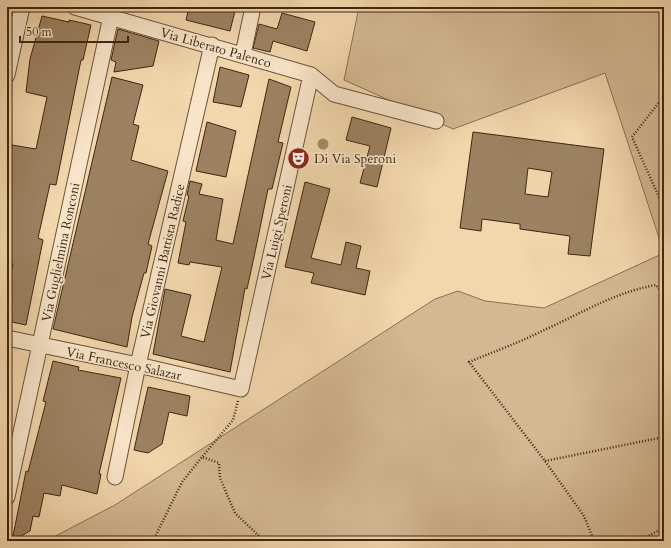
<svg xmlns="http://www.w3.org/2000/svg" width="671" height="548" viewBox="0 0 671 548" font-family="Cardo,serif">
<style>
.green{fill:#d3b892;stroke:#887052}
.building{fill:#9c8262;stroke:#3e2711;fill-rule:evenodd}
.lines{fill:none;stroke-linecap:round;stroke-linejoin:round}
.minor-casing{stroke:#6b5338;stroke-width:17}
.path{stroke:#3e2711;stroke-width:2.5;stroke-dasharray:1 2;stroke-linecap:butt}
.minor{stroke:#f7e4c9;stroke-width:15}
.tree{fill:#a38a68}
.labels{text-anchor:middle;stroke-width:3.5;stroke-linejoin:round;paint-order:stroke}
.street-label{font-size:13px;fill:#3e2711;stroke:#f7e4c9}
.poi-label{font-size:13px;fill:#3e2711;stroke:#f7e4c9;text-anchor:start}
</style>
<rect width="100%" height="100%" fill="#f2d6ac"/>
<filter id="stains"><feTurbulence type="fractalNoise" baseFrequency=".005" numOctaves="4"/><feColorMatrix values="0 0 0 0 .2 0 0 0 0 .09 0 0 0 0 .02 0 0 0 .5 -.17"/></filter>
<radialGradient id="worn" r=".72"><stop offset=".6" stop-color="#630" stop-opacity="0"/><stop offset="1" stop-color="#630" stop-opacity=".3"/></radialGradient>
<path class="green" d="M359,7H664V541H46L115,505L435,299L458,291L485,301L544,308L664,253L605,73L453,129L344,80Z"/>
<path class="building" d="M189,7H236L230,31L186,20Z
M282,13L315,22L307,51L273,41L270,52L253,48L259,24L277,29Z
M42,16L69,22V20L91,25L83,60H81L56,185L50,184L38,238L43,240L26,325L7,321V289L13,264L7,263V177L12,145L36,149L47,97L26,92L30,59Z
M118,29L159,41L153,66L114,72L116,62L111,60Z
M220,67L249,75L241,107L213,102Z
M112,77L143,85L133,124L139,126L131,160L168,171L148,244L152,246L146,273H144L132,317L127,347L53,329Z
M269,79L291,87L278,142L283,143L272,189H268L254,257L247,289L245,288L230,372L153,354L165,289L191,295L181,336L204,342L222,267L190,262L189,265L178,263L186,222L183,221L189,196L187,195L190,181L202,184L199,194L223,199L216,240L233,244Z
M352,117L391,128L377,187L360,183L370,146L346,140Z
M207,122L236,131L226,177L196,171Z
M473,132L604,149L590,256L568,254L570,236L520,229V224L482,219L481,231L460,228ZM528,168L552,172L548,197L525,194Z
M305,182L330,189L311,258L341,265L346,242L361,246L356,268L370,271L365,295L311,283L314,273L285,267Z
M53,361L79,367L78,370L121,378L99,474H101L97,494L62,485L60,496L44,493L39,517L33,516L30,531L12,541L26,471L28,472L46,402L43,401Z
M148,387L190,396L187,416L169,412L162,444L148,453L134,450Z"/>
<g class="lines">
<defs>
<path id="minor" d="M75,7L311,75L334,94L436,121
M243,54L253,7
M7,75L22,7
M7,338L138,365L241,389L311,75
M115,477L138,365L212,45
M7,497L113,7"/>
</defs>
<use href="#minor" class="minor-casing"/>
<path class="path" d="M664,96L632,137L664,208
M238,401L233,420L202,457L219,463L220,478L235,513L264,541
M545,461L664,437
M153,541L182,482L202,457
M594,541L584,516L545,461L469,362C493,352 518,343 542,331C580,314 615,292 656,285L664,295
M638,541L664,528"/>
<use href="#minor" class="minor"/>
</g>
<circle class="tree" cx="323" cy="144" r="5.5"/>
<defs>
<symbol id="theatre-disc" viewBox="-11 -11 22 22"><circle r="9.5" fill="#8f2418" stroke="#f7e4c9"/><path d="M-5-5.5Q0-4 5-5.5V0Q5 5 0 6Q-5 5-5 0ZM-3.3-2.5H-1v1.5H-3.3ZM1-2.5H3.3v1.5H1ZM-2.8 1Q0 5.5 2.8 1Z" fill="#fff"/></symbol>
</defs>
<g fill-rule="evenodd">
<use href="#theatre-disc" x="286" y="146" width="25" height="25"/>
</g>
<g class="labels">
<g class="street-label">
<text transform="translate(216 47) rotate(16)" y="5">Via Liberato Palenco</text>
<text transform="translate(276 232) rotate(-77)" y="5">Via Luigi Speroni</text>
<text transform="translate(60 252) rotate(-78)" y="5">Via Guglielmina Ronconi</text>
<text transform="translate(162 261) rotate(-77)" y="5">Via Giovanni Battista Radice</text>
<text transform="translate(124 363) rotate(12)" y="5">Via Francesco Salazar</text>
</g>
<g class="poi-label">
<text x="314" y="163">Di Via Speroni</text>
</g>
</g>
<rect width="671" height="548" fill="none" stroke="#f2d6ac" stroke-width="24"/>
<rect x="8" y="8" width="655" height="532" fill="none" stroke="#3e2711" stroke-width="2"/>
<rect x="12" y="12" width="647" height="524" fill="none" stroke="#3e2711"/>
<path d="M20 36v6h108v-6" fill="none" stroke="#3e2711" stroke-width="2"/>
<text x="26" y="36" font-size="12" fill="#3e2711" stroke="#f7e4c9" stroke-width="3" paint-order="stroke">50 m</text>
<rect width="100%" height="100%" filter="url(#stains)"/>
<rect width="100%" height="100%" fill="url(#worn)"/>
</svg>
